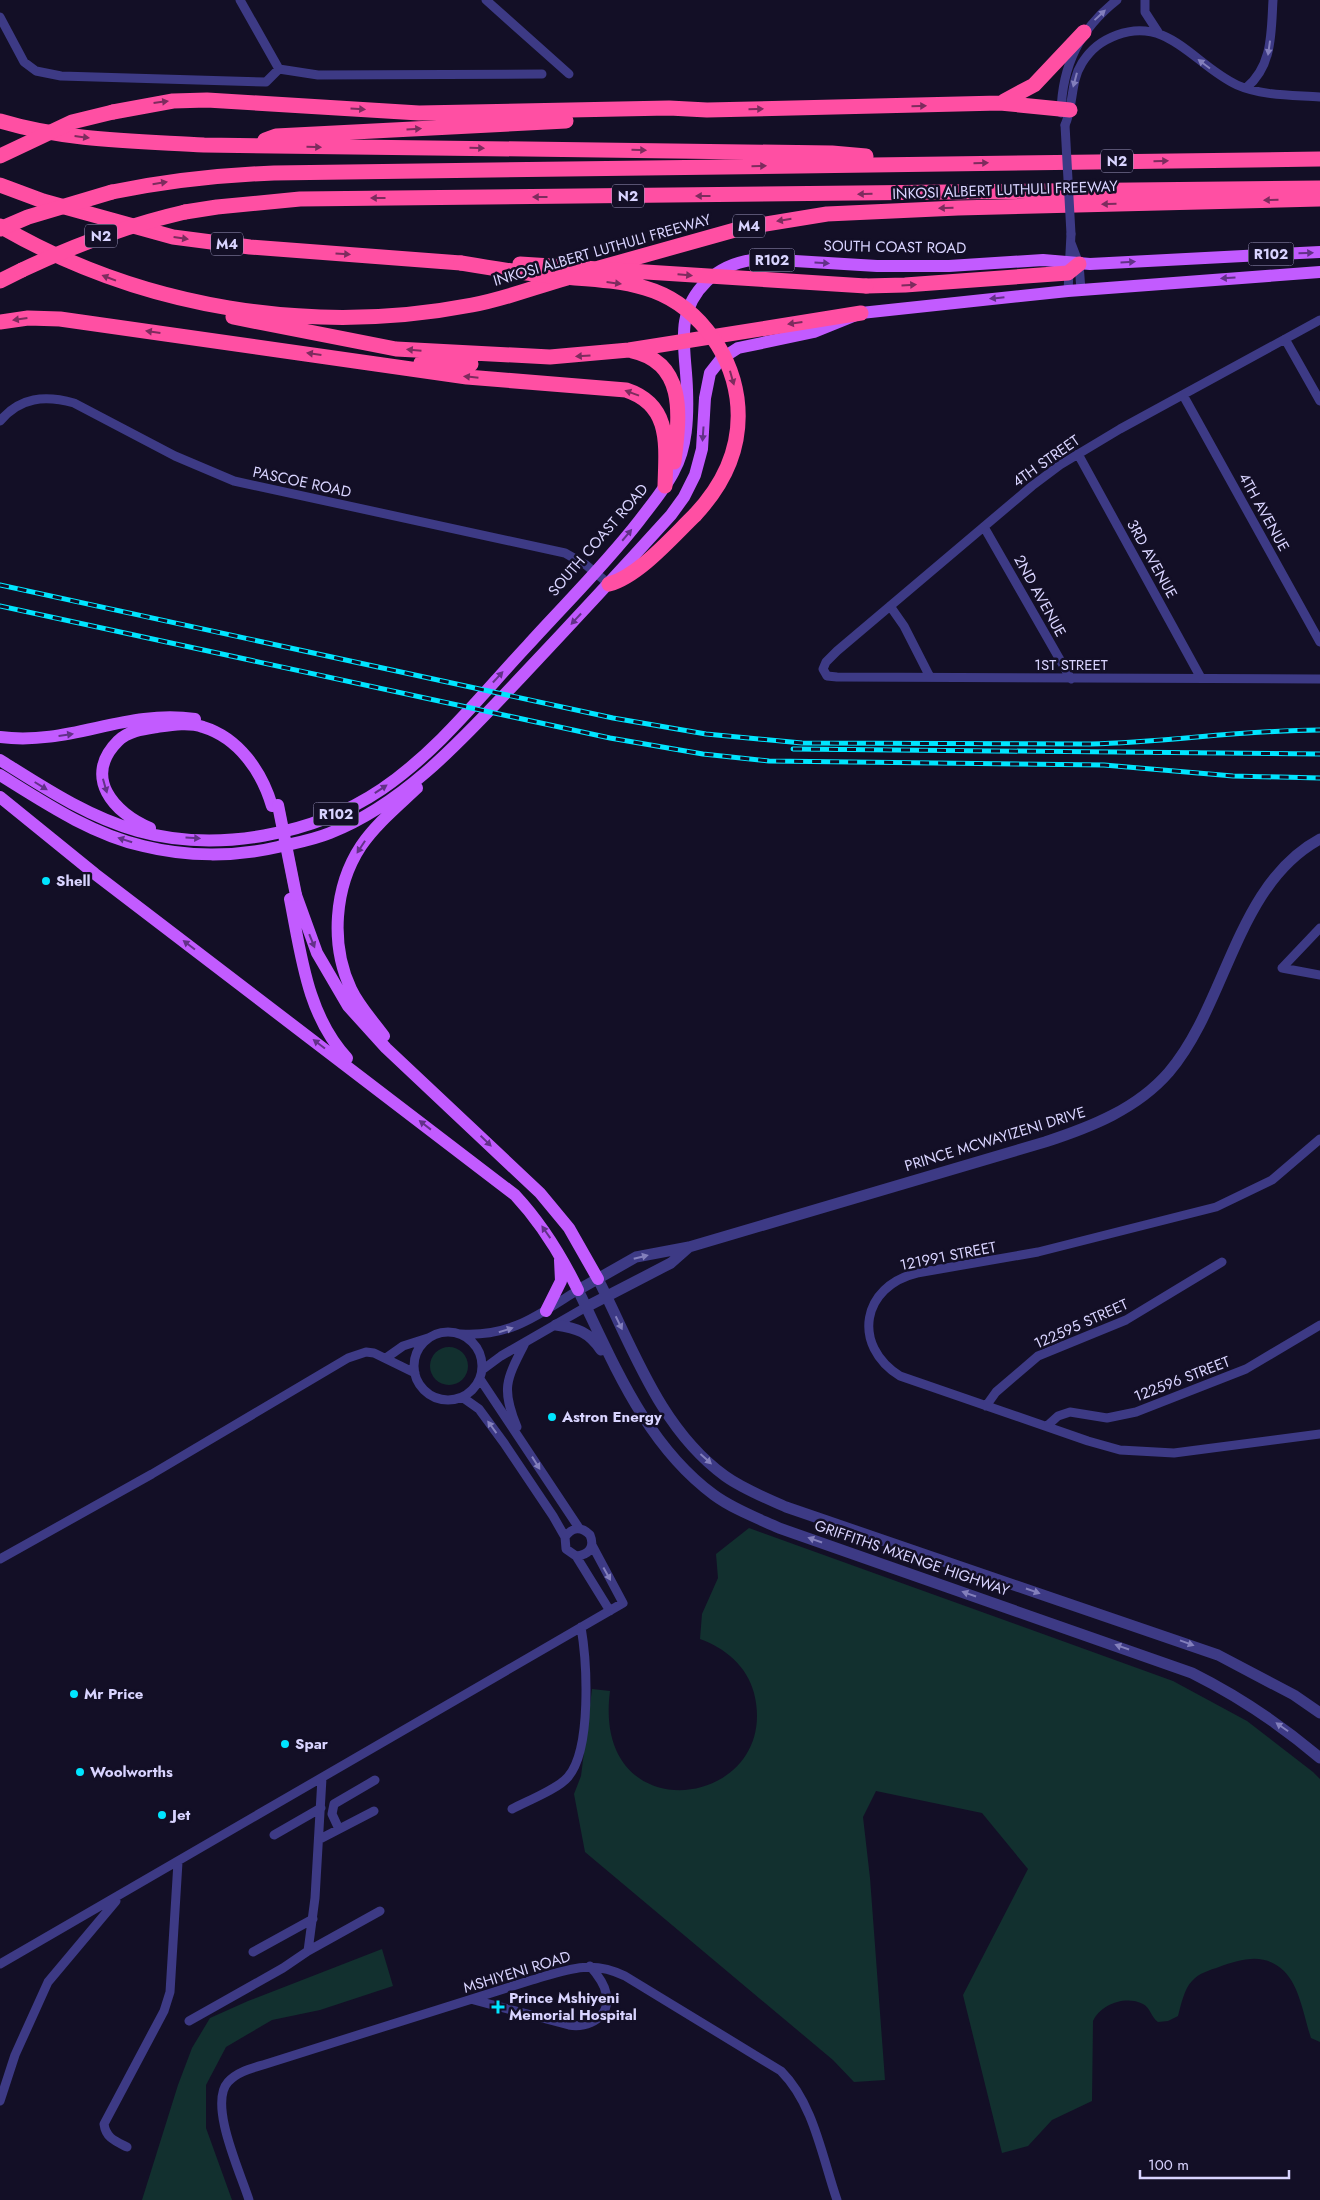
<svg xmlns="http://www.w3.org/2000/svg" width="1320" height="2200" viewBox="0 0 1320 2200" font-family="Jost,sans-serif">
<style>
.green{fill:#12302f}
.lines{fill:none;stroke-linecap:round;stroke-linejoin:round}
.minor{stroke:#3d3a85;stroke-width:9}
.tertiary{stroke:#3d3a85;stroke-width:11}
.primary{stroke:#c25bff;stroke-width:12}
.motorway{stroke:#ff4fa3;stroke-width:15}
.rail-casing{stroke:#00e5ff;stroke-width:5}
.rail{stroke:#130f26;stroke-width:3;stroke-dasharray:9;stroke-linecap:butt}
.minor-bridge{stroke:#3d3a85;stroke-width:9}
.primary-bridge{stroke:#c25bff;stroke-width:12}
.motorway-bridge{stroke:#ff4fa3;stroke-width:15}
.oneway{fill:#837fbc}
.oneway2{fill:#7d2c5e}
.oneway3{fill:#623188}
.poi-dot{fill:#00e5ff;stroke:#130f26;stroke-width:2}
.labels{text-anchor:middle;stroke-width:5;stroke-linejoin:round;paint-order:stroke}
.shield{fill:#130f26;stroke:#9e99be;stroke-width:1}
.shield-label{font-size:14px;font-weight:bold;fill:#d9d4ff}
.street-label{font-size:15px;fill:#d9d4ff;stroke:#130f26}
.poi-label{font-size:15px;font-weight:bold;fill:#d9d4ff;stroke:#130f26;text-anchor:start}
</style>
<rect width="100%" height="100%" fill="#130f26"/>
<path class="green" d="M430 1366a19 19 0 1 1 38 0a19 19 0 1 1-38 0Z
M749,1528L1173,1681L1247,1721L1313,1772L1320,1779V2042L1311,2038C1304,2017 1300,1987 1284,1971C1264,1952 1242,1959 1219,1967C1210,1970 1199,1973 1192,1981C1184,1989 1181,2005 1178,2016L1168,2021L1158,2022C1151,2017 1150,2007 1143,2004C1126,1995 1101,2004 1093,2021L1092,2101L1052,2120L1028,2146L1002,2153L963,1995L1028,1869L982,1813L876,1791L863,1817L870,1878L885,2080L854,2082L833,2060L585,1852L574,1794L581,1776L592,1689L610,1691C591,1837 783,1808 754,1693C747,1666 725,1648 700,1639L702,1614L718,1578L716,1554Z
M382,1949L393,1986L320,2010L272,2020L226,2047L206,2085V2128L232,2200H142L178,2085L192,2048L210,2018L248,2001Z"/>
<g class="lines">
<path class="minor" d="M240,0L279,69L318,75L542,74
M486,0L569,74
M1145,0V12L1158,32
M0,17L24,62L36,71L61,76L266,82L279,69
M1246,88C1273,66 1271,32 1273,0
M1061,113C1062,65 1080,29 1117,0
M1065,125C1074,105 1070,82 1082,63C1091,49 1101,41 1117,35C1169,16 1194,65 1237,85C1262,96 1293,95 1320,97
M1071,243L1079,264L1081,290
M1068,291L1071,234
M1320,320L1120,429L1060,465L1032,486L837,651L826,662L823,669L827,676L837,677L1320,679
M1285,339L1320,401
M1183,395L1320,642
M0,421C20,397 45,395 74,403L175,456L234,481L565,553L586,565L609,584
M1078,454L1201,678
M984,527L1071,679
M890,606L904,626L930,677
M1282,968L1320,928
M1282,968L1320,975
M1320,1139L1272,1180L1216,1207L1038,1252L917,1273C862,1286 851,1345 900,1376L1088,1441L1120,1450L1174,1453L1320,1434
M414 1366a34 34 0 1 1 68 0a34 34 0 1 1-68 0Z
M461,1334C511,1337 538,1315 578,1290
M386,1358L403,1346L428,1338
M482,1370L501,1356L586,1307
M480,1379L579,1528
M462,1397L479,1409L504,1443L553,1516L565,1537L566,1549L576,1556C589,1555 595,1547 590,1535C581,1526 572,1527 565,1537
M986,1406L996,1392L1038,1356L1126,1320L1222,1262
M1047,1426L1058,1416L1070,1412L1107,1418L1136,1412L1246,1369L1320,1325
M517,1427C501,1388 506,1380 525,1343
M576,1556L610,1611
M0,1559L152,1474L348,1358L366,1352L374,1353L415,1373
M512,1809C527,1801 558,1789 568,1777C592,1749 587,1662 581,1627
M339,1829L332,1814L334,1804L375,1780
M274,1835L321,1808
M320,1839L374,1811
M308,1951L380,1911
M253,1952L313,1919
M0,1964L623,1603L592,1545
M474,2000L569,2025C588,2029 612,2016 606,1993C604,1983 597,1974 590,1966
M189,2021L283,1968L308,1951L315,1898L322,1778
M0,2101L15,2055L48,1982L116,1901
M127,2147C115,2141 106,2138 104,2124L164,2011L170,1992L178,1862
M249,2200C241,2174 208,2104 228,2082C238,2071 253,2068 266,2064L532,1980C566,1970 591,1959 625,1976L781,2071C814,2104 822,2157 837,2200"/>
<path class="tertiary" d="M1320,839C1236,884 1227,1004 1169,1072C1137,1109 1091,1127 1045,1142L689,1247L636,1257L578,1290C614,1364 646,1445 714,1495C733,1509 757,1518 779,1528L1192,1673C1238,1696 1280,1724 1320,1758
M598,1279C633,1348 660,1429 725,1476C743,1489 766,1498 786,1507L1218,1655L1294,1695L1320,1713
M586,1307L671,1263L688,1248
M556,1325C577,1328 589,1332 601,1350"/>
<path class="primary" d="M0,737C71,746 124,709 195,719
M0,760C43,787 88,817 138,831C217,853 314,835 382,789C438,751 482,694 528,645C565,604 605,565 639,521C651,505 665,489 674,471C687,447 688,418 687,390C686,349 673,314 707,281C723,266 741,260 762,259L877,266H949L1043,260L1090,264L1320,252
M0,775C45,803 91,834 143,846C187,857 235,857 278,847C295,843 313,840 330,833C407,803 467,734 523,675C573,622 622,569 671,515L684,497L695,475L702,449L705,398L710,373L721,359L738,348L814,332L861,313L1068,291L1320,272
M0,797L95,874L515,1195C542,1224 561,1255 578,1290
M150,828C114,813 82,777 118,741C128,731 144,729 157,727C171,725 189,722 203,727C239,738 262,772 272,806
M296,895L317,953L348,1006L386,1048L540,1193L569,1228L598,1279
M290,899C301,954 307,1015 347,1058
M384,1036C373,1021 359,1006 351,989C330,945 334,887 361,846C376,824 398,806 417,788
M546,1311L561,1281L560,1260"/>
<path class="motorway" d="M1004,101L1034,85L1084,32
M113,112L173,101L207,100L419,113L669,108L707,110L1000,103L1070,110
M0,121C66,141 136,141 204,145L832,153L866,156
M265,140L276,136L566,121
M0,185L43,201L173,237L250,247L461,263
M112,192C166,181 219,175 274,173L1320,159
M185,212L217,207L300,199L1320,188
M0,226C141,308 311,336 472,305C505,299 535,287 567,278
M599,268L742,228L827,214L958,208L1320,199
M0,281L22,270
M866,286L905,285L1068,273L1079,264
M233,317L396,349L550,357L629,350L861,313
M0,322L28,318L60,319L467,377L626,390C672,405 666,446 665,486
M632,351C688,363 679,419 674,462
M421,363L471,364
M609,584C639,576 673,536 695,515"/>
<defs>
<path id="rail" d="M0,585L613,718L706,734L802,743L1091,744C1167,742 1243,730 1320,730
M0,606L610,738L703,754L769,761L1104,765L1233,776L1320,778
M793,749L1320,754"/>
</defs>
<use href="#rail" class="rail-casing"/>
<use href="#rail" class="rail"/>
<path class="minor-bridge" d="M1065,125L1071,234"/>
<path class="primary-bridge" d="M278,805L296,895"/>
<path class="motorway-bridge" d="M0,156L72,122L113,112
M0,229L28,217L112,192
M461,263C491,268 521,273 551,276C582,279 615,279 645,288C694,302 730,349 737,398C743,443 726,482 695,515
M520,264L866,286
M22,270C75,245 128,225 185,212"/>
</g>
<defs><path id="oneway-solid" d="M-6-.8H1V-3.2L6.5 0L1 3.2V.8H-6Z" transform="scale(1.25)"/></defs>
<g class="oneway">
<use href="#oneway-solid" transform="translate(1100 15) rotate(-43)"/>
<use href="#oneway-solid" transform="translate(1269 48) rotate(98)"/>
<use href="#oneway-solid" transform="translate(1204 64) rotate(-143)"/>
<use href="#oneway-solid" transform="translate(1075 80) rotate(105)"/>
<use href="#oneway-solid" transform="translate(641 1257) rotate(-14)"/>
<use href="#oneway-solid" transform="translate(619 1323) rotate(64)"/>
<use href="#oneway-solid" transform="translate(506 1330) rotate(-17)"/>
<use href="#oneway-solid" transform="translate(492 1427) rotate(-126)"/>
<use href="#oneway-solid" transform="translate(706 1459) rotate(42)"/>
<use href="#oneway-solid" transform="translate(536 1463) rotate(58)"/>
<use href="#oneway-solid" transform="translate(815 1540) rotate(-161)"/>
<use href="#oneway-solid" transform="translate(607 1574) rotate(61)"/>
<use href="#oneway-solid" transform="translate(1033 1591) rotate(19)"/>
<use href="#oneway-solid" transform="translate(969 1594) rotate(-161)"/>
<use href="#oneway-solid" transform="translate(1187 1643) rotate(20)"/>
<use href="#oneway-solid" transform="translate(1122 1647) rotate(-161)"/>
<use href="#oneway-solid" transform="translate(1282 1727) rotate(-145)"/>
</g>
<g class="oneway2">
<use href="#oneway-solid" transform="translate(161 102) rotate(-7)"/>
<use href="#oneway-solid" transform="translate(919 106) rotate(-1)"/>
<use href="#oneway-solid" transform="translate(358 109) rotate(4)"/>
<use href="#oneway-solid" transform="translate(756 109) rotate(-1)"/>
<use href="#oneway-solid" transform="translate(414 129) rotate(-3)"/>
<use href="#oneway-solid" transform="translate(82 137) rotate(7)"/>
<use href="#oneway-solid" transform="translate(314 147) rotate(1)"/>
<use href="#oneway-solid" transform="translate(477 148) rotate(1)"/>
<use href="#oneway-solid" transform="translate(639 150) rotate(1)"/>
<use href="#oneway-solid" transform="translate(1161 161) rotate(-1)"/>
<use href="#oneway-solid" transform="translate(981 163) rotate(-1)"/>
<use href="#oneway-solid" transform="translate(759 166) rotate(-1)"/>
<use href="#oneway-solid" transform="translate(160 183) rotate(-9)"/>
<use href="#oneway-solid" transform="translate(865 194) rotate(179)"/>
<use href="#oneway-solid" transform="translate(703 196) rotate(180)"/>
<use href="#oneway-solid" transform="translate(540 197) rotate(180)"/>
<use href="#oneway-solid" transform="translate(378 198) rotate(180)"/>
<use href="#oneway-solid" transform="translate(1271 200) rotate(179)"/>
<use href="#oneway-solid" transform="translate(1109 204) rotate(179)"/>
<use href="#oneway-solid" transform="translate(946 208) rotate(178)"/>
<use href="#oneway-solid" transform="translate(784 220) rotate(171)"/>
<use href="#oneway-solid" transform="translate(181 238) rotate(8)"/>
<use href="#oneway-solid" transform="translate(343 254) rotate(4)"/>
<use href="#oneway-solid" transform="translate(685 275) rotate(5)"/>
<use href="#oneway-solid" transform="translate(109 278) rotate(-159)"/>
<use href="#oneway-solid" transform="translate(614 283) rotate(7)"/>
<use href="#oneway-solid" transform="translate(909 285) rotate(-3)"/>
<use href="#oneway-solid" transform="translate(20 319) rotate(172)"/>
<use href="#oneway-solid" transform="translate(795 323) rotate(172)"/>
<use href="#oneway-solid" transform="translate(153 332) rotate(-172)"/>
<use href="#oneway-solid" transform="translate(414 350) rotate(-175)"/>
<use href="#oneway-solid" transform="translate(314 354) rotate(-172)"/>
<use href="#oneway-solid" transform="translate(583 356) rotate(176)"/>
<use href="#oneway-solid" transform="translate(471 377) rotate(-174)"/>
<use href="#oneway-solid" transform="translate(732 378) rotate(74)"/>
<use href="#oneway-solid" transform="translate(632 393) rotate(-160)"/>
</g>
<g class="oneway3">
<use href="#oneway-solid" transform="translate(1306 253) rotate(-2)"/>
<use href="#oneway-solid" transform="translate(1128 262) rotate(-3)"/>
<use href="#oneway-solid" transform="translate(822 263) rotate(4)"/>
<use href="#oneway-solid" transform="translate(1228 278) rotate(177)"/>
<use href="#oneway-solid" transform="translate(997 298) rotate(174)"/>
<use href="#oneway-solid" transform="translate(703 434) rotate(94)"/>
<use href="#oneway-solid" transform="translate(627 535) rotate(-50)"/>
<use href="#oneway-solid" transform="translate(576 619) rotate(133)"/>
<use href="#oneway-solid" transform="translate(498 677) rotate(-47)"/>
<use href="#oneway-solid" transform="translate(66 735) rotate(-8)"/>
<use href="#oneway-solid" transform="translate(41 786) rotate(32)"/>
<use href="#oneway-solid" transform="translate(105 786) rotate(74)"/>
<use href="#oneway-solid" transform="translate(381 789) rotate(-34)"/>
<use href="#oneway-solid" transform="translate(193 838) rotate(3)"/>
<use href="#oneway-solid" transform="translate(125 840) rotate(-162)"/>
<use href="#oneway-solid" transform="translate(361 847) rotate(123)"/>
<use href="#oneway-solid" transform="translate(312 941) rotate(68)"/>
<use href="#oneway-solid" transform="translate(189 945) rotate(-143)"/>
<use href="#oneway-solid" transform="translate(319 1044) rotate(-143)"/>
<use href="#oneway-solid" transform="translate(425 1125) rotate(-142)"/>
<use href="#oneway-solid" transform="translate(486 1141) rotate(44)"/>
<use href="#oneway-solid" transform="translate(546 1232) rotate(-125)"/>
</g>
<g class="poi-dot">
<circle cx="46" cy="881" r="5"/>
<circle cx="552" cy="1417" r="5"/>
<circle cx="74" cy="1694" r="5"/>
<circle cx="285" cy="1744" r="5"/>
<circle cx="80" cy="1772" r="5"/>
<circle cx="162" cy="1815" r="5"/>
<path d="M495.5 1999.5h5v5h5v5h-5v5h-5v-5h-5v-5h5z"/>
</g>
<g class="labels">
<g class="shield">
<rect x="1101" y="149.5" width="32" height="23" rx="4"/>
<rect x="612" y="184.5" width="32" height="23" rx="4"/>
<rect x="733" y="214.5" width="32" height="23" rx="4"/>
<rect x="85" y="224.5" width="32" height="23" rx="4"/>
<rect x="211" y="232.5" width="32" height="23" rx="4"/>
<rect x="1248.5" y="242.5" width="45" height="23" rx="4"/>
<rect x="749.5" y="248.5" width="45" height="23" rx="4"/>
<rect x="313.5" y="802.5" width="45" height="23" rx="4"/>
</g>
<g class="shield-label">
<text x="1117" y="166">N2</text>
<text x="628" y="201">N2</text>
<text x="749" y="231">M4</text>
<text x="101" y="241">N2</text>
<text x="227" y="249">M4</text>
<text x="1271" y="259">R102</text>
<text x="772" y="265">R102</text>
<text x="336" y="819">R102</text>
</g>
<g class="street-label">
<text transform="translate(1005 190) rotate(-2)" y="5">INKOSI ALBERT LUTHULI FREEWAY</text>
<text transform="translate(895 247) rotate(1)" y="5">SOUTH COAST ROAD</text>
<text transform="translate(602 250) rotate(-16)" y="5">INKOSI ALBERT LUTHULI FREEWAY</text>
<text transform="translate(1046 461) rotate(-35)" y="5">4TH STREET</text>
<text transform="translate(302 482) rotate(12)" y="5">PASCOE ROAD</text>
<text transform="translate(1264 512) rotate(61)" y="5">4TH AVENUE</text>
<text transform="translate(598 540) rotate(-49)" y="5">SOUTH COAST ROAD</text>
<text transform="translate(1152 559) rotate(61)" y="5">3RD AVENUE</text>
<text transform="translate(1040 596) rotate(61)" y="5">2ND AVENUE</text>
<text x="1071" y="670">1ST STREET</text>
<text transform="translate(995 1139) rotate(-17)" y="5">PRINCE MCWAYIZENI DRIVE</text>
<text transform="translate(948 1256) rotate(-11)" y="5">121991 STREET</text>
<text transform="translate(1081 1324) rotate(-24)" y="5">122595 STREET</text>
<text transform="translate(1182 1379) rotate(-21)" y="5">122596 STREET</text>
<text transform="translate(912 1558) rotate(19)" y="5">GRIFFITHS MXENGE HIGHWAY</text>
<text transform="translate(517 1972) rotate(-17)" y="5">MSHIYENI ROAD</text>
</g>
<g class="poi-label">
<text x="56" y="886">Shell</text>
<text x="562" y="1422">Astron Energy</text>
<text x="84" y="1699">Mr Price</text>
<text x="295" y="1749">Spar</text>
<text x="90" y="1777">Woolworths</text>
<text x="172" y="1820">Jet</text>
<text x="509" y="2003">Prince Mshiyeni<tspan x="509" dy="17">Memorial Hospital</tspan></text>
</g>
</g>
<path d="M1140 2170v8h149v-8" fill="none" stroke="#d9d4ff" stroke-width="2.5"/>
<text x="1148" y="2170" font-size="15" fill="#d9d4ff" stroke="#130f26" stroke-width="4" paint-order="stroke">100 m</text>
</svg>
